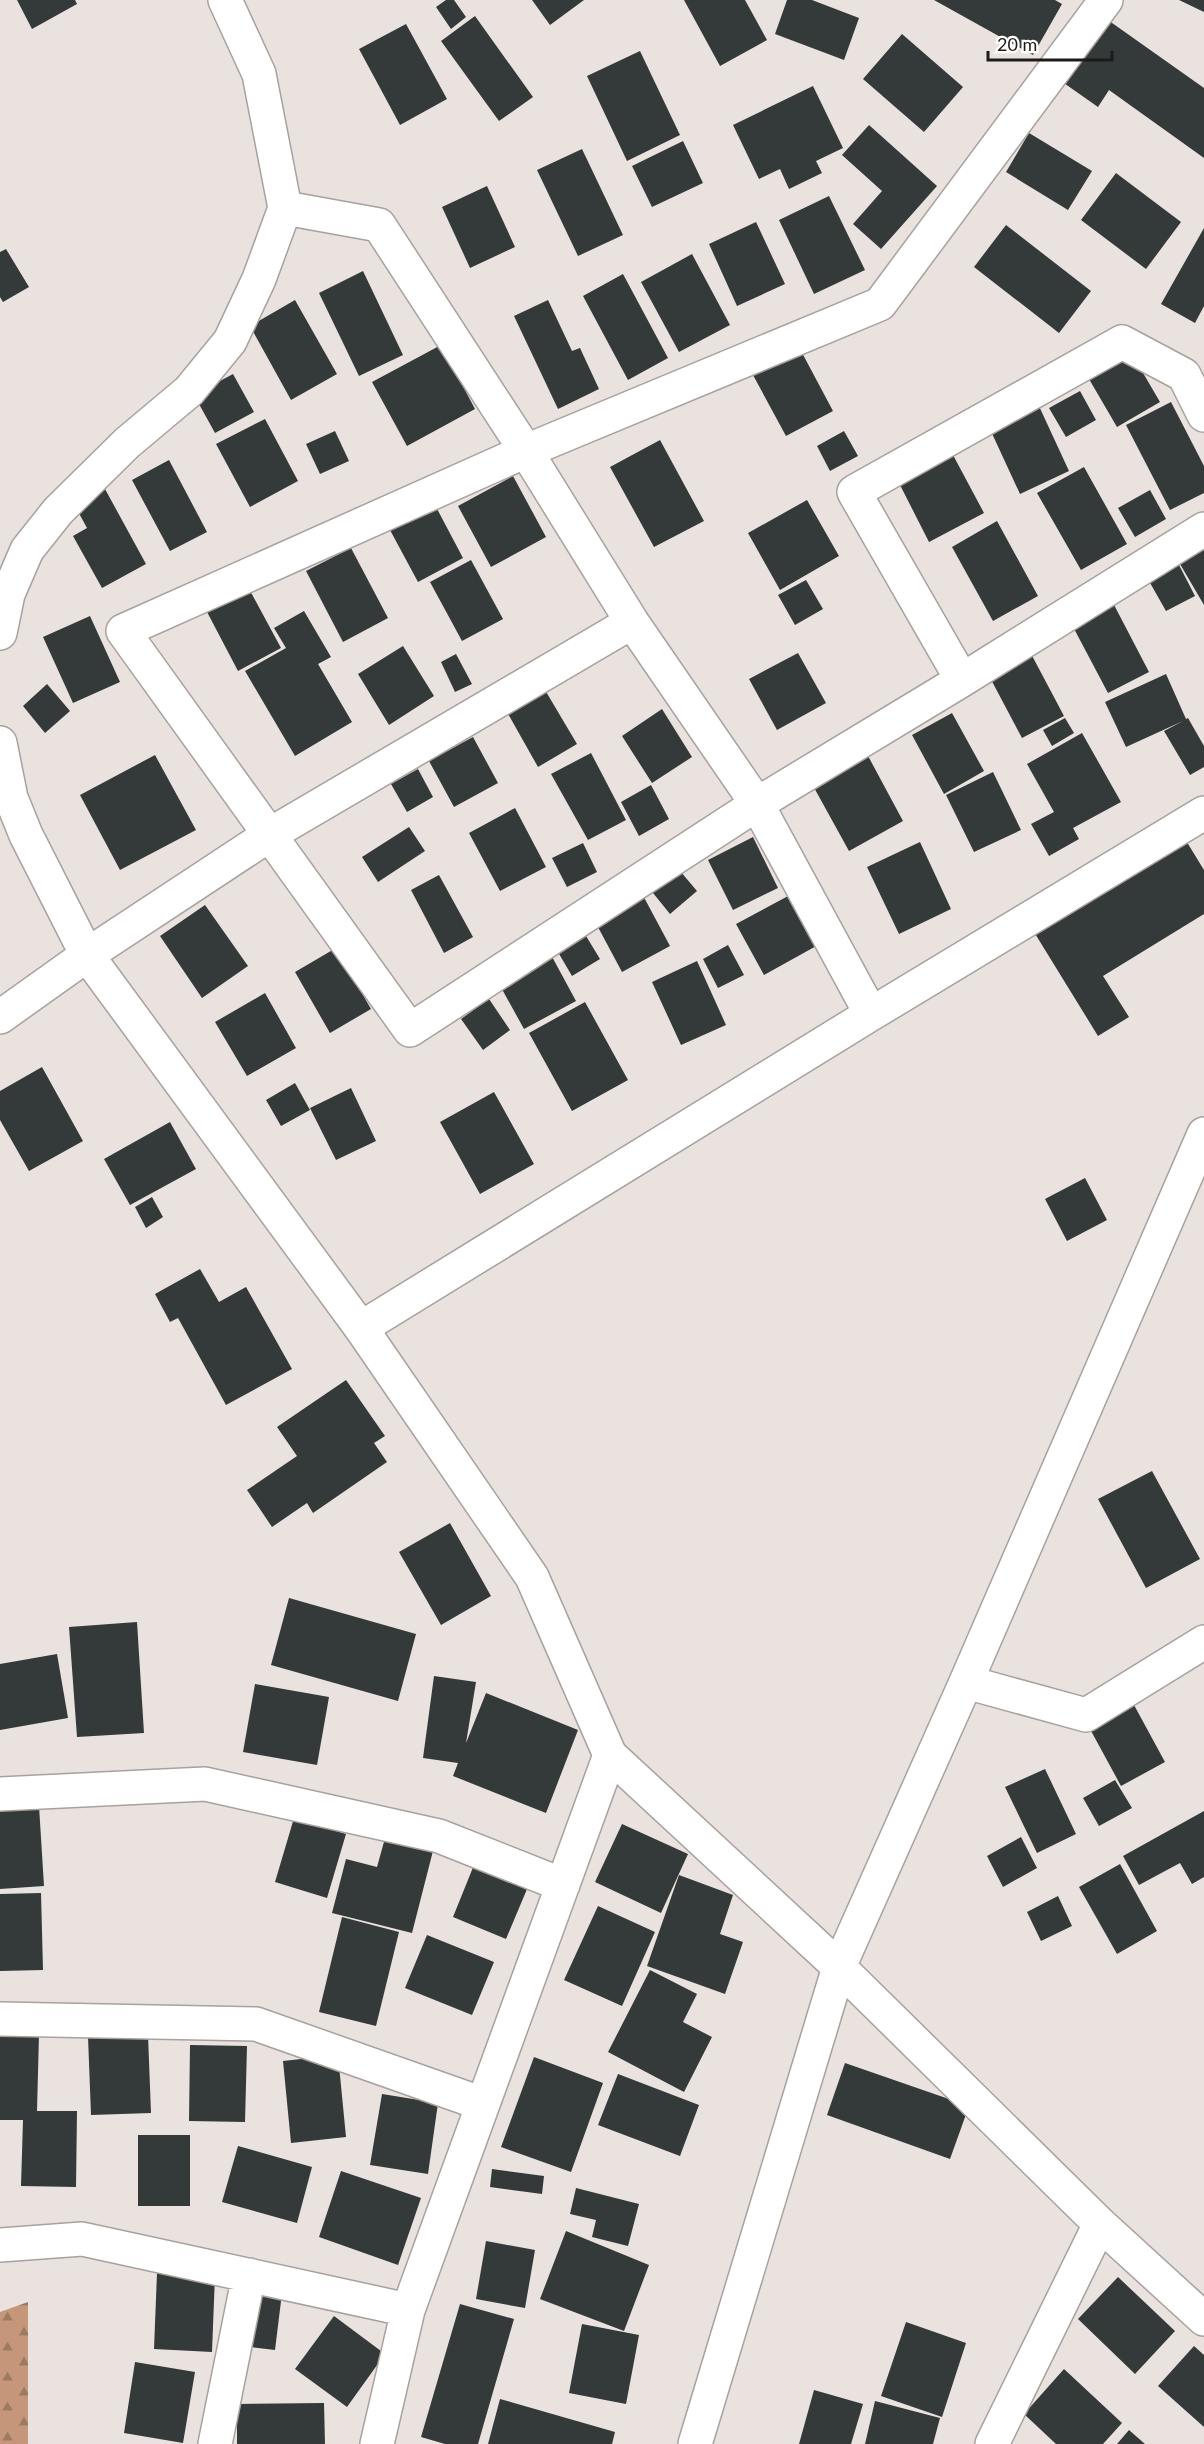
<svg xmlns="http://www.w3.org/2000/svg" width="1204" height="2444" viewBox="0 0 1204 2444" font-family="Lato,sans-serif">
<style>
.forest{fill:url(#forest-firs)}
.building{fill:#333a39}
.lines{fill:none;stroke-linecap:round;stroke-linejoin:round}
.minor-casing{stroke:#a8a19d;stroke-width:36}
.minor{stroke:#fff;stroke-width:33}
</style>
<defs>
<pattern id="forest-firs" width="22" height="20" patternUnits="userSpaceOnUse" patternTransform="scale(1.5)"><rect width="22" height="20" fill="#c59679"/><path d="M5 1l3.5 6h-7zM16 11l3.5 6h-7z" fill="#9f7a62"/></pattern>
</defs>
<rect width="100%" height="100%" fill="#eae2de"/>
<path class="forest" d="M28,2302V2444H0V2312Z"/>
<path class="building" d="M17,0H75L77,4L32,29Z
M446,0H454L466,17L451,29L436,7Z
M532,0H584L550,25Z
M684,0H745L767,40L720,66Z
M787,0H812L859,18L844,60L775,34Z
M934,0H1055L1062,4L1033,55Z
M1179,0H1204V12Z
M475,16L533,97L499,121L441,41Z
M1105,18L1204,88V158L1109,90L1098,107L1061,81Z
M406,24L447,99L400,125L359,49Z
M902,34L963,87L924,132L863,79Z
M640,51L680,135L627,161L587,76Z
M813,86L843,148L816,161L822,173L789,189L780,169L759,179L733,125Z
M869,125L937,186L881,249L853,224L882,191L842,155Z
M1029,133L1092,171L1068,210L1006,172Z
M683,141L703,183L652,207L632,166Z
M582,149L623,235L578,256L537,170Z
M1116,173L1181,222L1146,269L1081,220Z
M487,186L515,247L470,268L442,207Z
M829,196L865,270L814,294L779,220Z
M756,222L785,284L737,306L709,244Z
M1006,225L1091,291L1059,333L974,267Z
M1204,228V306L1195,323L1161,304Z
M6,249L29,287L3,302L0,297V252Z
M692,254L730,325L679,352L641,282Z
M363,271L403,355L359,376L319,293Z
M623,274L668,358L628,380L583,296Z
M295,300L337,374L291,400L250,326Z
M548,300L572,351L580,348L599,389L558,409L514,316Z
M441,345L475,409L407,446L372,382Z
M800,349L833,411L786,436L753,375Z
M1132,354L1160,402L1117,427L1089,379Z
M233,374L254,412L215,433L194,395Z
M1080,391L1096,420L1066,437L1049,408Z
M1171,402L1204,466V493L1170,510L1126,425Z
M1038,404L1069,471L1020,494L989,427Z
M265,419L298,481L250,507L216,444Z
M335,431L349,461L320,474L306,444Z
M844,431L858,456L830,471L817,446Z
M660,440L704,521L654,547L610,467Z
M953,455L984,513L929,542L899,483Z
M169,460L207,532L170,551L132,480Z
M1084,467L1127,544L1081,570L1037,493Z
M513,476L546,537L491,567L458,506Z
M105,489L146,564L102,588L73,536L87,528L75,506Z
M1150,490L1166,519L1135,537L1118,508Z
M807,500L839,556L780,590L748,533Z
M435,505L463,558L418,582L390,530Z
M997,521L1038,596L993,621L952,547Z
M351,548L388,618L343,642L306,571Z
M1204,550V605L1180,564Z
M471,560L503,619L462,641L430,582Z
M1179,565L1195,596L1166,611L1149,581Z
M806,580L823,609L795,625L778,595Z
M248,587L281,648L238,671L206,610Z
M1112,601L1149,672L1108,693L1071,623Z
M304,611L331,657L318,664L352,722L295,756L245,671L286,648L274,628Z
M90,616L120,682L73,703L43,637Z
M403,646L434,696L389,725L358,674Z
M1029,650L1064,716L1022,738L987,672Z
M798,653L826,703L777,730L749,679Z
M456,654L472,684L455,692L441,662Z
M1166,674L1186,719L1188,718L1204,746V767L1190,775L1164,731L1183,721L1126,747L1105,702Z
M47,684L70,711L45,733L23,706Z
M545,690L577,744L538,767L507,712Z
M662,709L692,757L652,783L622,736Z
M952,713L984,771L944,794L912,735Z
M1065,718L1074,733L1052,746L1043,730Z
M1082,733L1121,802L1073,828L1079,839L1049,856L1031,824L1054,812L1027,764Z
M473,737L498,783L454,807L429,761Z
M591,753L626,820L588,840L551,774Z
M867,754L903,821L849,851L812,784Z
M155,755L196,830L120,870L80,795Z
M418,769L433,797L407,812L391,784Z
M993,772L1021,830L974,852L946,795Z
M651,785L669,819L639,836L621,802Z
M515,808L546,867L500,891L469,833Z
M409,827L425,851L378,882L362,857Z
M753,837L778,888L733,910L708,860Z
M1185,839L1204,870V914L1103,976L1129,1017L1098,1036L1034,932Z
M920,842L951,909L899,934L867,867Z
M583,843L597,872L567,887L552,858Z
M675,865L697,891L670,914L649,888Z
M439,875L473,937L444,953L411,890Z
M639,888L670,946L622,972L591,914Z
M790,895L818,945L764,975L736,924Z
M205,905L248,966L202,998L160,936Z
M583,931L600,959L572,976L555,947Z
M728,945L744,975L718,988L703,959Z
M336,948L371,1009L330,1033L295,972Z
M550,953L576,1001L524,1029L498,982Z
M697,961L726,1025L681,1045L652,982Z
M265,993L296,1048L247,1076L215,1022Z
M489,999L510,1030L483,1050L461,1019Z
M585,1002L628,1080L572,1111L529,1033Z
M42,1067L83,1141L29,1171L0,1120V1091Z
M295,1083L310,1110L281,1126L266,1100Z
M351,1088L376,1141L336,1160L310,1108Z
M494,1092L534,1164L480,1194L440,1122Z
M170,1122L196,1169L130,1205L104,1159Z
M1085,1178L1107,1220L1067,1241L1045,1199Z
M152,1197L163,1217L146,1228L135,1207Z
M200,1269L219,1302L246,1287L292,1369L226,1405L178,1318L170,1322L155,1294Z
M346,1380L385,1436L374,1443L387,1462L313,1513L307,1503L272,1527L247,1490L297,1456L277,1427Z
M1152,1471L1200,1559L1146,1588L1098,1499Z
M450,1523L491,1596L441,1625L399,1552Z
M289,1598L416,1634L398,1701L271,1665Z
M137,1622L144,1733L77,1737L69,1627Z
M57,1654L68,1718L0,1730V1664Z
M434,1676L476,1682L466,1743L486,1693L578,1730L546,1813L453,1776L458,1763L423,1758Z
M255,1684L329,1697L317,1765L243,1752Z
M1134,1705L1165,1762L1121,1786L1090,1729Z
M1045,1769L1076,1834L1037,1853L1005,1787Z
M1115,1780L1132,1808L1099,1826L1083,1798Z
M39,1806L44,1886L0,1889V1809Z
M1204,1811V1877L1192,1884L1180,1863L1139,1885L1123,1856Z
M294,1818L346,1834L327,1898L275,1882Z
M622,1824L688,1854L661,1913L595,1882Z
M387,1831L435,1843L412,1933L332,1913L346,1859L377,1867Z
M1021,1837L1037,1868L1003,1887L987,1856Z
M476,1860L530,1882L506,1939L453,1917Z
M1120,1864L1157,1931L1117,1954L1079,1887Z
M679,1875L733,1895L720,1934L743,1942L725,1994L647,1966Z
M41,1893L43,1970L0,1971V1894Z
M1058,1896L1072,1926L1041,1941L1027,1912Z
M598,1906L655,1932L622,2006L564,1980Z
M342,1917L399,1932L376,2026L319,2012Z
M427,1935L494,1962L472,2015L405,1988Z
M650,1970L697,1994L683,2022L712,2037L684,2092L608,2052Z
M0,2033L39,2034L37,2111H77L76,2187L21,2186L23,2120H0Z
M148,2035L151,2113L91,2115L88,2037Z
M190,2045L247,2046L245,2122L189,2121Z
M338,2055L346,2137L291,2143L283,2061Z
M534,2057L603,2083L571,2172L501,2147Z
M845,2063L969,2106L950,2159L827,2115Z
M618,2074L699,2105L680,2156L598,2125Z
M382,2094L438,2103L428,2174L370,2165Z
M138,2135H190V2206H138Z
M238,2146L312,2167L297,2223L222,2202Z
M492,2169L544,2176L542,2194L490,2187Z
M341,2171L421,2198L398,2265L319,2237Z
M576,2188L639,2204L628,2246L592,2237L596,2220L570,2214Z
M566,2231L649,2265L624,2331L540,2299Z
M486,2241L535,2250L525,2308L476,2299Z
M157,2273L215,2275L212,2352L154,2349Z
M1118,2277L1175,2331L1135,2374L1078,2319Z
M256,2290L282,2293L275,2350L251,2347Z
M460,2304L514,2319L478,2444H445L421,2437Z
M334,2316L385,2354L347,2407L295,2369Z
M906,2322L966,2343L942,2417L881,2396Z
M582,2324L639,2335L626,2404L569,2393Z
M1194,2346L1204,2355V2427L1158,2386Z
M135,2362L195,2372L183,2443L124,2433Z
M1064,2369L1122,2423L1103,2444H1056L1024,2414Z
M814,2390L863,2404L851,2444H799Z
M500,2399L615,2432L612,2444H488Z
M875,2401L940,2418L933,2444H865Z
M324,2403L325,2444H237V2404Z
M1129,2430L1145,2444H1117Z"/>
<g class="lines">
<defs>
<path id="minor" d="M1106,0L880,304L526,451L123,631L410,1030L757,804L962,680L1204,529
M285,208L379,225L526,451L632,622L757,804L871,1014
M0,633L8,594L27,550L58,511L127,443L189,391L230,341L259,279L285,208L259,74L225,0
M962,680L854,492L1122,342L1184,375L1204,415
M0,743L11,798L26,835L87,955L361,1328L532,1577L610,1755L839,1967L1100,2224L1204,2319
M0,1017L87,955L269,835L632,622
M361,1328L871,1014L1204,813
M966,1682L1086,1715L1204,1642
M0,1794L205,1784L439,1836L563,1885
M0,2019L256,2024L483,2104
M0,2245L82,2239L408,2310
M215,2444L249,2275
M377,2444L408,2310L610,1755
M695,2444L839,1967L966,1682L1204,1134
M992,2444L1100,2224"/>
</defs>
<use href="#minor" class="minor-casing"/>
<use href="#minor" class="minor"/>
</g>
<path d="M988 51v9h124v-9" fill="none" stroke="#1d1b19" stroke-width="3"/>
<text x="997" y="51" font-size="18" fill="#1d1b19" stroke="#ffffff" stroke-width="4.5" paint-order="stroke">20 m</text>
</svg>
